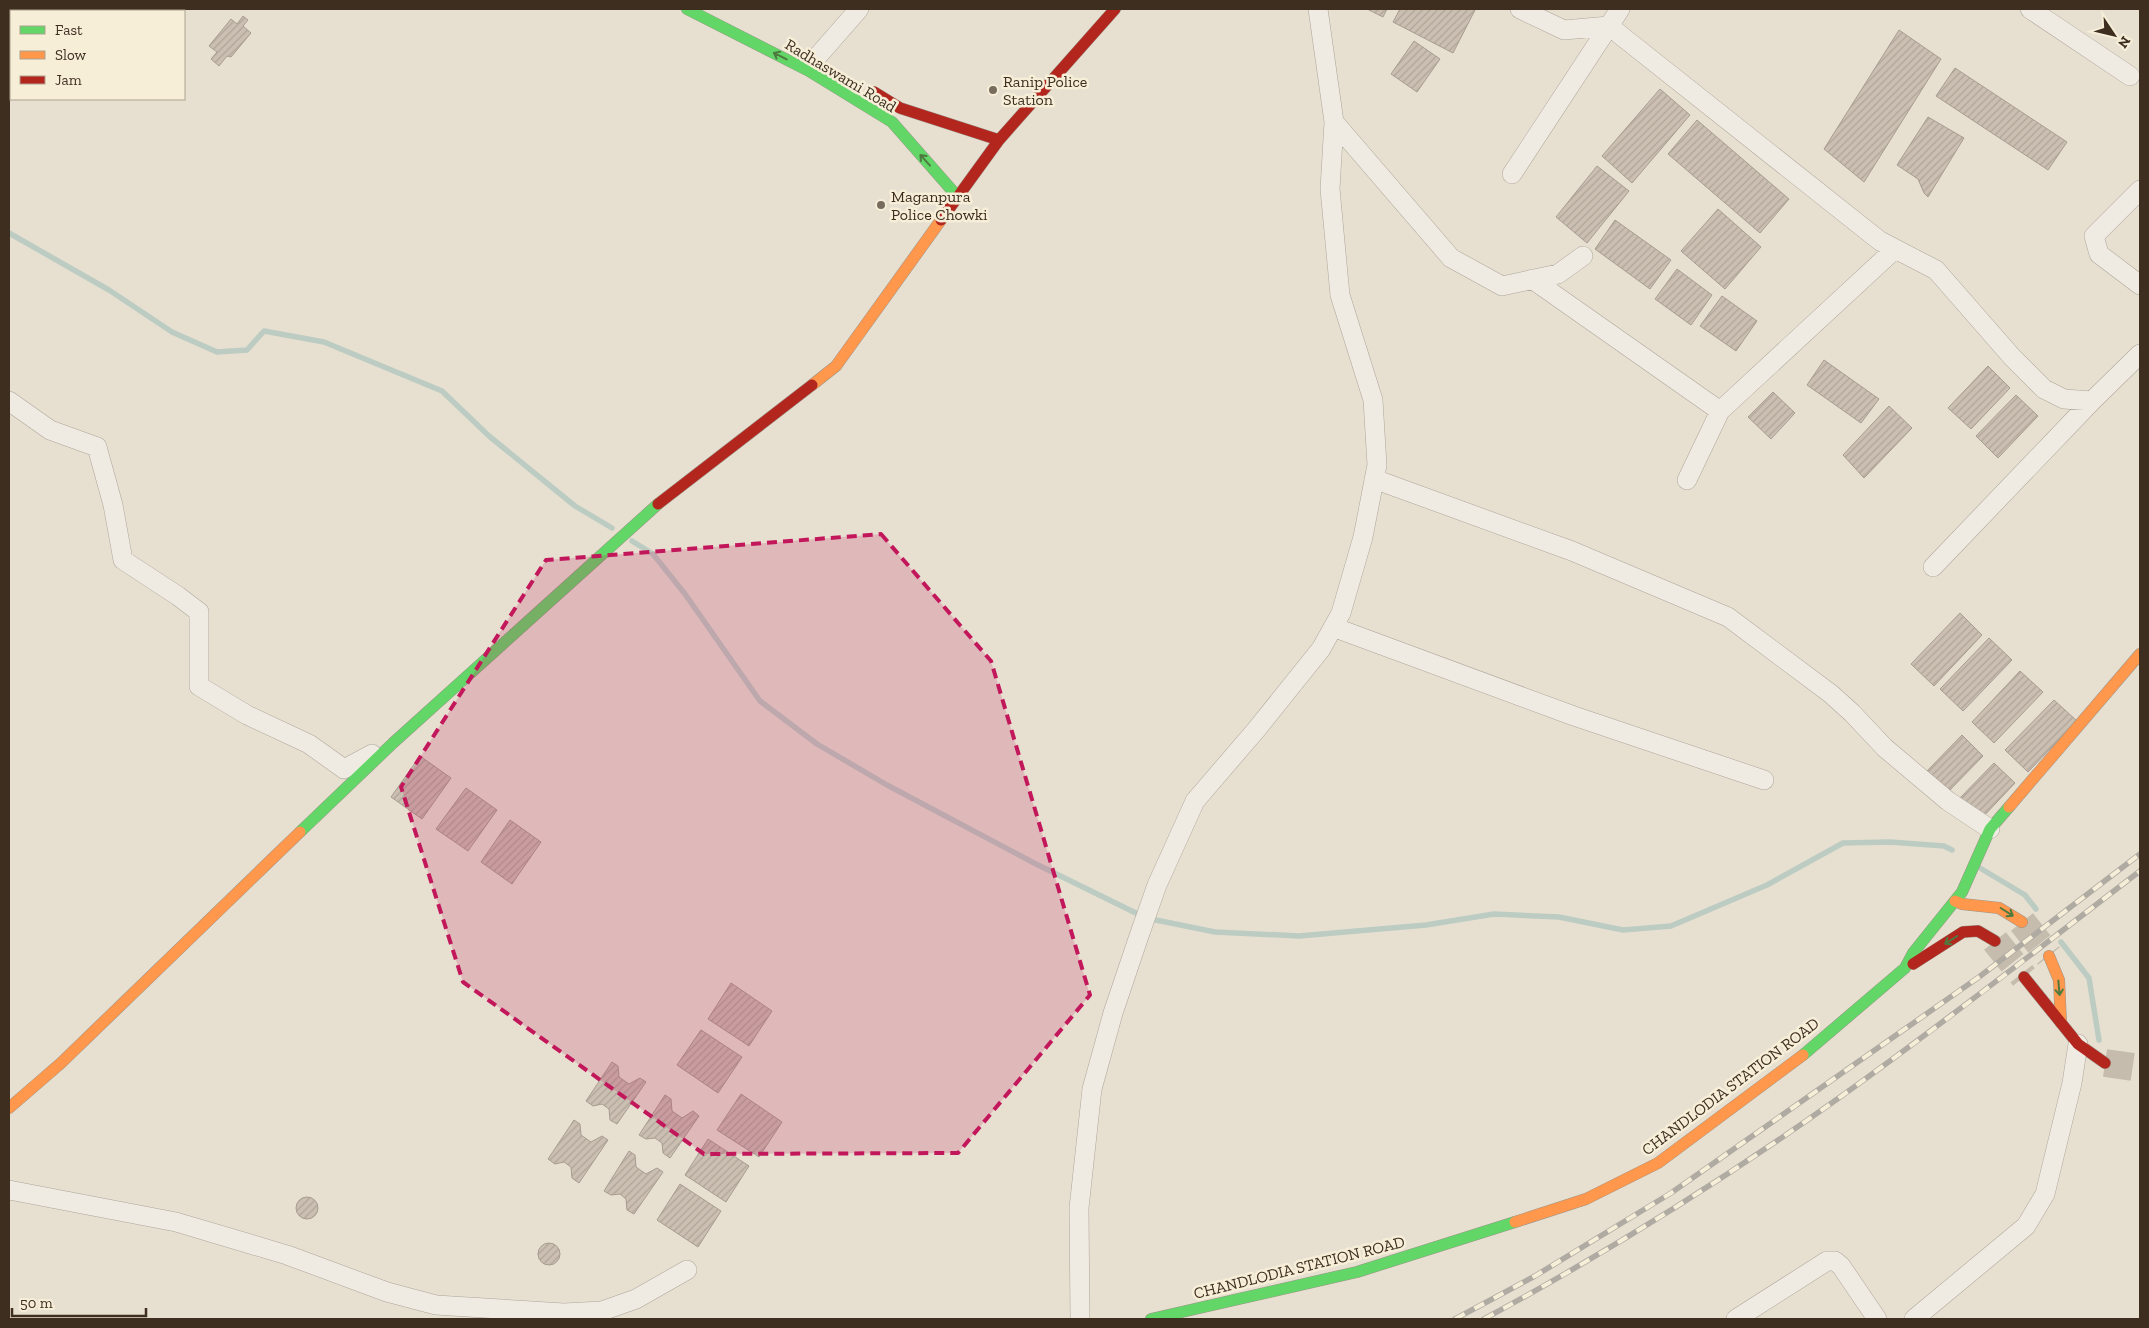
<svg xmlns="http://www.w3.org/2000/svg" width="2149" height="1328" viewBox="0 0 2149 1328" font-family="'Zilla Slab',serif">
<style>
.lines{fill:none;stroke-linecap:round;stroke-linejoin:round}
.stream{stroke:#bcccc2;stroke-width:5.5}
.building{fill:url(#building-hatch);stroke:#a89c90}
.secondary-tunnel{stroke:#c5bcae;stroke-width:28;stroke-dasharray:28 14;stroke-linecap:butt}
.street-casing{stroke:#ada599;stroke-width:20}
.fast-casing{stroke:#9c958a;stroke-width:12}
.slow-casing{stroke:#9c958a;stroke-width:12}
.jam-casing{stroke:#9c958a;stroke-width:12}
.street{stroke:#efebe3;stroke-width:19}
.fast{stroke:#63d668;stroke-width:11}
.slow{stroke:#ff974d;stroke-width:11}
.jam{stroke:#b3261e;stroke-width:11}
.rail-casing{stroke:#afaaa2;stroke-width:5.5}
.rail{stroke:#f7eed8;stroke-width:4;stroke-dasharray:11;stroke-linecap:butt}
.oneway{stroke:#4e7a40}
.marked{fill:#c2185b;fill-opacity:0.2;stroke:#c2185b;stroke-width:4;stroke-dasharray:10 6;stroke-linejoin:round}
.poi-dot{fill:#786c5e;stroke:#f7eed8;stroke-width:2}
.labels{text-anchor:middle;stroke-width:5;stroke-linejoin:round;paint-order:stroke}
.street-label{font-size:16px;fill:#3d2e20;stroke:#f7eed8}
.poi-label{font-size:16px;fill:#3d2e20;stroke:#f7eed8;text-anchor:start}
</style>
<defs>
<pattern id="building-hatch" width="6" height="6" patternUnits="userSpaceOnUse" patternTransform="scale(1.25)"><rect width="6" height="6" fill="#cbbfb2"/><path d="M-1 1l2-2M0 6l6-6M5 7l2-2" fill="none" stroke="#afa499"/></pattern>
</defs>
<rect width="100%" height="100%" fill="#e7e0d1"/>
<g class="lines">
<path class="stream" d="M9,233L109,290L172,332L217,352L247,350L264,331L324,342L442,391L489,436L575,506L612,528
M632,541L653,554L685,594L760,701L817,744L887,785L1034,863L1146,918L1215,932L1299,936L1426,925L1494,914L1559,917L1623,930L1671,926L1767,885L1843,843L1890,842L1944,846L1952,850
M1980,868L2025,895L2036,909
M2061,942L2089,978L2099,1040"/>
</g>
<path class="building" d="M1367,9H1387L1383,17Z
M1400,9H1472L1475,10L1453,53L1393,22Z
M243,16L248,20L243,26L251,33L231,57L227,56L219,66L211,59L217,52L209,46L231,19L237,24Z
M1899,30L1941,59L1864,182L1824,149Z
M1414,41L1440,59L1417,92L1391,74Z
M1955,68L2067,142L2048,170L1936,96Z
M1660,89L1690,115L1632,183L1602,156Z
M1928,117L1964,138L1928,197L1924,193L1918,179L1897,165Z
M1697,120L1789,199L1760,233L1668,154Z
M1597,166L1629,191L1587,243L1556,217Z
M1718,209L1761,247L1725,289L1681,251Z
M1615,220L1671,260L1650,289L1595,249Z
M1677,269L1712,295L1691,325L1655,299Z
M1722,296L1757,321L1736,351L1700,326Z
M1824,360L1879,399L1861,423L1807,385Z
M1988,366L2010,388L1971,429L1948,408Z
M1773,392L1795,413L1771,439L1748,417Z
M2016,395L2038,416L1998,458L1976,436Z
M1889,406L1912,428L1864,478L1843,455Z
M1960,613L1982,635L1934,686L1911,664Z
M1989,638L2012,660L1963,711L1940,689Z
M2020,671L2043,692L1994,743L1972,722Z
M2054,700L2077,721L2028,772L2005,750Z
M1962,735L1983,756L1948,792L1927,771Z
M420,756L451,778L422,819L391,797Z
M1994,763L2015,783L1980,820L1959,799Z
M466,788L497,810L468,851L436,829Z
M510,820L541,842L512,884L481,862Z
M731,983L772,1011L749,1046L708,1019Z
M701,1030L742,1057L718,1093L677,1065Z
M612,1062L618,1066L619,1077L629,1084L640,1078L646,1082L617,1124L610,1120L609,1109L602,1104L593,1106L586,1101Z
M741,1094L782,1122L759,1157L717,1130Z
M665,1095L671,1099L672,1111L682,1118L693,1111L699,1116L670,1158L663,1153L662,1143L655,1138L646,1139L639,1135Z
M574,1120L580,1124L581,1135L591,1142L602,1136L608,1140L579,1183L572,1178L571,1167L564,1162L555,1164L548,1159Z
M708,1139L749,1166L726,1202L685,1175Z
M629,1151L635,1155L636,1167L646,1174L657,1168L663,1172L634,1214L627,1210L626,1199L620,1194L611,1195L604,1191Z
M680,1184L721,1211L698,1247L657,1220Z
M296 1208a11 11 0 1 1 22 0a11 11 0 1 1-22 0Z
M538 1254a11 11 0 1 1 22 0a11 11 0 1 1-22 0Z"/>
<g class="lines">
<path class="secondary-tunnel" d="M2022,922L2049,956
M1995,941L2024,977
M2105,1063L2140,1068"/>
<defs>
<path id="street" d="M1520,9L1564,30L1609,26L1620,9
M2030,9L2130,76
M817,57L859,9
M1334,122L1451,258L1502,286L1558,274L1583,256
M1512,174L1609,26L1880,241L1936,270L2012,357L2044,389L2064,399L2092,401L2140,354
M2140,190L2094,236L2099,254L2140,285
M1532,279L1720,411L1895,249
M9,401L50,430L97,447L113,505L123,560L178,596L199,612V686L247,715L309,744L344,769L372,754
M1374,479L1572,551L1728,617L1831,694L1852,713L1885,748L1948,801L1990,829
M1687,480L1720,411
M1933,567L2092,401
M1333,627L1574,716L1764,780
M9,1190L176,1222L287,1255L387,1292L436,1305L564,1313L602,1311L636,1299L687,1270
M1080,1319L1079,1208L1092,1089L1113,1013L1139,936L1157,885L1195,801L1256,730L1321,649L1341,613L1363,537L1377,465L1373,400L1340,295L1330,189L1334,122L1318,9
M1736,1319L1827,1261H1835L1841,1266L1877,1319
M1914,1319L2026,1226L2045,1194L2072,1083L2078,1044"/>
<path id="fast" d="M687,9L809,71L892,122L957,196
M300,832L393,743L658,504
M1803,1055L1905,968L1913,953L1962,892L1990,829L2009,807
M1151,1319L1357,1272L1515,1222"/>
<path id="slow" d="M812,385L836,366L941,220
M2009,807L2140,654
M1955,901L1962,904L1999,908L2022,922
M2049,956L2059,980L2061,1023
M9,1108L61,1063L300,832
M1515,1222L1586,1199L1658,1163L1803,1055"/>
<path id="jam" d="M874,92L900,108L999,140
M941,220L999,140L1115,9
M658,504L812,385
M1913,964L1963,932L1978,931L1995,941
M2024,977L2078,1044L2105,1063"/>
</defs>
<use href="#street" class="street-casing"/>
<use href="#fast" class="fast-casing"/>
<use href="#slow" class="slow-casing"/>
<use href="#jam" class="jam-casing"/>
<use href="#street" class="street"/>
<use href="#fast" class="fast"/>
<use href="#slow" class="slow"/>
<use href="#jam" class="jam"/>
<defs>
<path id="rail" d="M1455,1319L1535,1276L1671,1193L1979,977L2140,854
M1484,1319C1608,1252 1728,1177 1843,1095C1944,1023 2042,946 2140,871"/>
</defs>
<use href="#rail" class="rail-casing"/>
<use href="#rail" class="rail"/>
</g>
<defs><path id="oneway-shaft" d="M-6 0H5M1.5-3L5.5 0L1.5 3" fill="none" stroke-width="1.6" stroke-linecap="round" stroke-linejoin="round" transform="scale(1.25)"/></defs>
<g class="oneway">
<use href="#oneway-shaft" transform="translate(780 56) rotate(-153)"/>
<use href="#oneway-shaft" transform="translate(925 160) rotate(-132)"/>
<use href="#oneway-shaft" transform="translate(2007 912) rotate(32)"/>
<use href="#oneway-shaft" transform="translate(1951 940) rotate(148)"/>
<use href="#oneway-shaft" transform="translate(2059 988) rotate(85)"/>
</g>
<path class="marked" d="M881,534L991,661L1090,995L958,1153L704,1154L463,982L401,787L546,560Z"/>
<g class="poi-dot">
<circle cx="993" cy="90" r="5"/>
<circle cx="881" cy="205" r="5"/>
</g>
<g class="labels">
<g class="street-label">
<text transform="translate(841 75) rotate(31)" y="6">Radhaswami Road</text>
<text transform="translate(1730 1086) rotate(-37)" y="6">CHANDLODIA STATION ROAD</text>
<text transform="translate(1299 1267) rotate(-14)" y="6">CHANDLODIA STATION ROAD</text>
</g>
<g class="poi-label">
<text x="1003" y="87">Ranip Police<tspan x="1003" dy="18">Station</tspan></text>
<text x="891" y="202">Maganpura<tspan x="891" dy="18">Police Chowki</tspan></text>
</g>
</g>
<rect width="2149" height="1328" fill="none" stroke="#3d2e20" stroke-width="20"/>
<rect x="10" y="10" width="175" height="90" fill="#f7eed8" stroke="#ada18e"/>
<rect x="20" y="26" width="25" height="8" fill="#63d668" stroke="#ada18e"/>
<text x="55" y="35" font-size="15" fill="#3d2e20">Fast</text>
<rect x="20" y="51" width="25" height="8" fill="#ff974d" stroke="#ada18e"/>
<text x="55" y="60" font-size="15" fill="#3d2e20">Slow</text>
<rect x="20" y="76" width="25" height="8" fill="#b3261e" stroke="#ada18e"/>
<text x="55" y="85" font-size="15" fill="#3d2e20">Jam</text>
<g transform="translate(2114 35) rotate(125)" stroke="#f7eed8" stroke-width="4" paint-order="stroke">
<path d="M0-4L9 19L0 12L-9 19Z" fill="#3d2e20"/>
<text y="-8" font-size="14" font-weight="bold" text-anchor="middle" fill="#3d2e20">N</text>
</g>
<path d="M12 1308v8h134v-8" fill="none" stroke="#3d2e20" stroke-width="2.5"/>
<text x="20" y="1308" font-size="15" fill="#3d2e20" stroke="#f7eed8" stroke-width="4" paint-order="stroke">50 m</text>
</svg>
